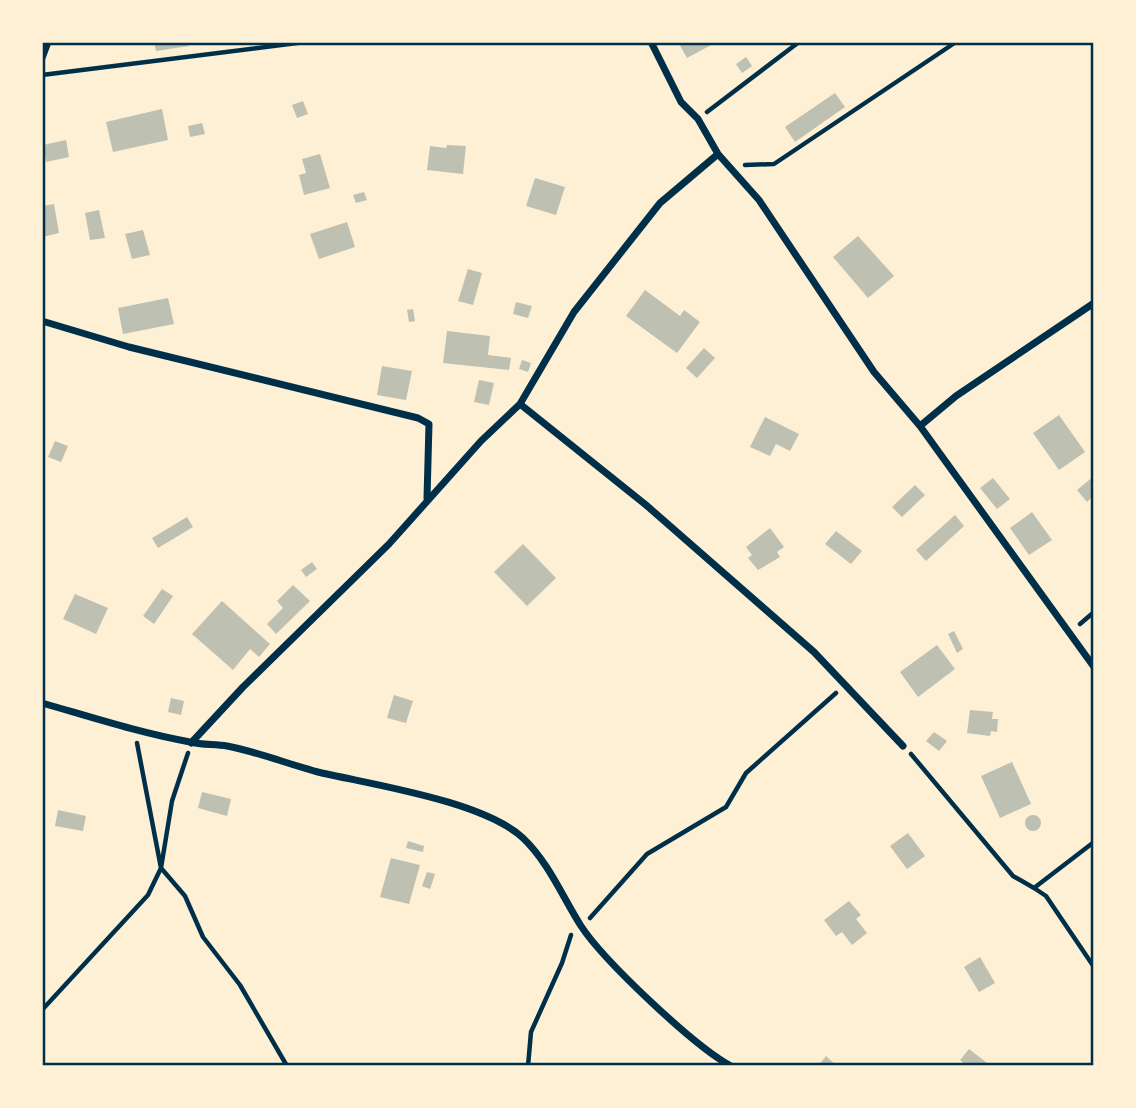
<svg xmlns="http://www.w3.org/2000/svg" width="1136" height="1108" viewBox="0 0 1136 1108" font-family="'DejaVu Sans',sans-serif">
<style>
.building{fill:#bec0b2}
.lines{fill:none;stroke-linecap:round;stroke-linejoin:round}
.path{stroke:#003049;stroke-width:4.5}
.minor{stroke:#003049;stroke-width:7}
.neatline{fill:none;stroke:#003049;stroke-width:2.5}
</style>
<rect width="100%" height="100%" fill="#fdf0d5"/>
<path class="building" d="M154,42H188L189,46L156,51Z
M678,42H712L713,44L687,58Z
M746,57L752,66L742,73L736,64Z
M835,93L845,107L795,142L785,127Z
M303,101L308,114L297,118L292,105Z
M162,109L168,140L113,152L106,122Z
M202,123L205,134L190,137L188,126Z
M66,140L69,157L46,162L43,145Z
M447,145L466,146L463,174L427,170L430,146L446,148Z
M320,154L330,188L304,195L299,175L306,173L302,159Z
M535,178L565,187L556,215L526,206Z
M364,192L367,200L356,203L353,195Z
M54,204L59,233L43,237L42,206Z
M99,210L105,238L90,240L85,213Z
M347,222L355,247L319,259L310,234Z
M143,230L150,255L132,259L125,234Z
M858,236L894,276L868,298L833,257Z
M468,269L482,273L473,305L458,301Z
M645,290L680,316L684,310L700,322L677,353L626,316Z
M168,298L174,324L123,334L118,308Z
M516,302L532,306L528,318L513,314Z
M413,309L415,321L409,322L407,310Z
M447,331L490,336L488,355L511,358L509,370L443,363Z
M704,348L715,358L697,378L686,368Z
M522,360L531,363L528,372L519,369Z
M382,366L412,371L406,400L377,395Z
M479,380L494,383L489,405L474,402Z
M1059,415L1085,452L1059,470L1033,433Z
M765,417L799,434L790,451L776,444L770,456L750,447Z
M55,441L68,446L61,462L48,457Z
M1094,476V495L1087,502L1077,490Z
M993,478L1010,499L997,509L980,488Z
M915,485L925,495L902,517L892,507Z
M1032,512L1052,540L1029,555L1010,528Z
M955,515L964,526L926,561L916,550Z
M187,517L193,527L158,548L152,538Z
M770,528L784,547L777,552L780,557L758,570L748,558L752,555L746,547Z
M836,531L862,551L851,564L825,544Z
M523,544L556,578L527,606L494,572Z
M312,562L317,569L306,577L301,570Z
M293,585L310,601L276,634L267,624L283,608L277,601Z
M162,589L173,596L154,624L143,616Z
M75,594L108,608L96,634L63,619Z
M222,601L270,644L259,657L250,649L233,670L192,634Z
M954,631L963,649L957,653L948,634Z
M937,645L955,669L918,697L900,672Z
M394,695L413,701L406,723L387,718Z
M171,698L184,701L181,715L168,712Z
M970,710L993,712L992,719H998L997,732L991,731L990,736L967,733Z
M934,732L947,741L939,751L926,741Z
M1012,762L1031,804L1000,818L981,776Z
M202,792L231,799L227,816L198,808Z
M58,810L86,816L83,831L55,826Z
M1025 823a8 8 0 1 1 16 0a8 8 0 1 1-16 0Z
M908,833L925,856L907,869L890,846Z
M408,841L424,846L423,852L406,848Z
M391,858L420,865L409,904L380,897Z
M427,872L435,874L430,889L422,886Z
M849,901L861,915L856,919L867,933L852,945L842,932L836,936L824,920Z
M980,957L995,983L979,992L964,967Z
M969,1049L991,1066H967L960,1060Z
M826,1056L837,1066H818Z"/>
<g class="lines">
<path class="path" d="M42,75L305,42
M707,112L799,42
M745,165L774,164L956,42
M1080,624L1094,612
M137,743L161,868L185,896L203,937L240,985L287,1066
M911,754L1013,876L1034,888
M1094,842L1034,888L1046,896L1094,967
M590,918L647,854L726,807L746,773L836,693
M42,1010L148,895L161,868L172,801L188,753
M331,1066H335
M528,1066L531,1032L562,963L571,935"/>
<path class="minor" d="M651,42L681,102L698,119L718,154L759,200L874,372L920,426L956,396L1094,303
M42,58L48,42
M42,321L129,347L418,418L429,424L427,498
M520,404L646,505L814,652L903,746
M920,426L1094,667
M42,703C91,717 140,733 190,742C202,745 215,744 227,746C258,752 288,764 318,772C373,785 483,801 523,838C549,863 562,896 581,926C604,961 695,1047 731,1066
M191,743L243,687L389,544L481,441L520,404L574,312L660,203L718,154"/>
</g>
<rect width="1136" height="1108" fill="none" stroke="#fdf0d5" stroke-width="88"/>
<rect x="44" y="44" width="1048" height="1020" class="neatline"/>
</svg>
